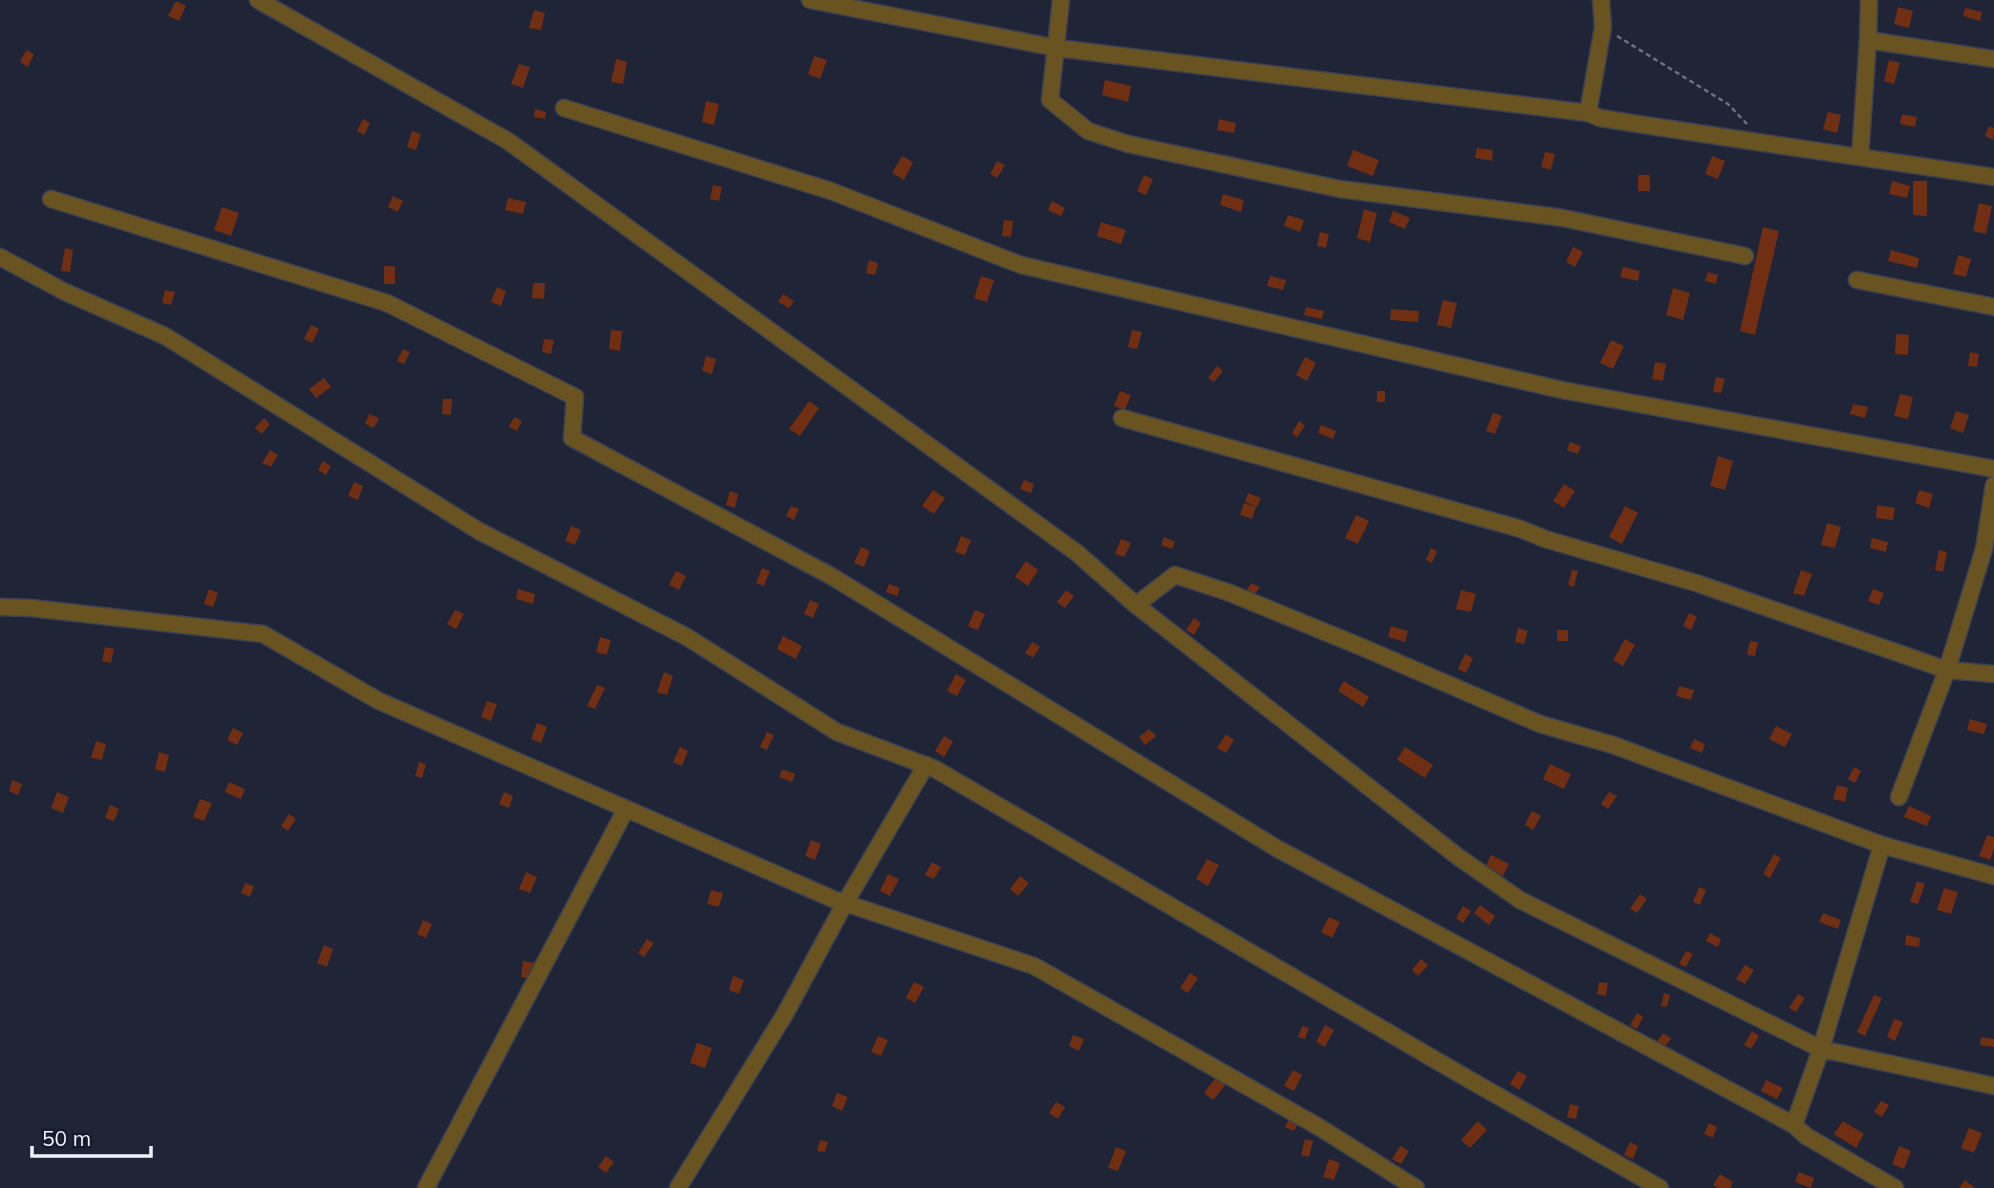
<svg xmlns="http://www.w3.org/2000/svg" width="1994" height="1188" viewBox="0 0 1994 1188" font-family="Mulish,sans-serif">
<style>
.building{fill:#702e12}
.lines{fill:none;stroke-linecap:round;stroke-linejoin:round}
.minor-casing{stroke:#3c4152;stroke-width:19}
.path{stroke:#6c7181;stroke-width:2.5;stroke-dasharray:5 3.5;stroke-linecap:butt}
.minor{stroke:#685321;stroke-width:16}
</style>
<rect width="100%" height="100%" fill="#1f2436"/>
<path class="building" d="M176,1L186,6L179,21L168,16Z
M1898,7L1913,11L1909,28L1894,24Z
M1965,8L1982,12L1980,21L1963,16Z
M534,10L545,13L541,30L529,28Z
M26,50L34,54L28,67L20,62Z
M814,56L827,60L820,79L808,74Z
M616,59L627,62L623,84L611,82Z
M1889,60L1900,63L1894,84L1884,81Z
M519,64L530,67L523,88L511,84Z
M1105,80L1131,86L1128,102L1102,95Z
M706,101L719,104L714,125L702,122Z
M535,109L546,112L545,119L534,117Z
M1828,112L1841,115L1837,133L1823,129Z
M1902,114L1917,117L1915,127L1900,124Z
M363,119L370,123L364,135L357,131Z
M1219,119L1236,123L1234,133L1217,130Z
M1989,126L1994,128L1993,140L1985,136Z
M412,131L421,134L416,150L407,147Z
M1477,148L1493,150L1492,161L1475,158Z
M1353,150L1379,160L1373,176L1347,166Z
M1545,152L1555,154L1551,170L1541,167Z
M902,156L913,162L904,180L892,173Z
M1712,156L1725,161L1718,179L1705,174Z
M997,161L1005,165L997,178L990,174Z
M1144,175L1153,179L1146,195L1137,191Z
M1638,175H1650V191H1638Z
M1892,181L1910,186L1907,198L1889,194Z
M1913,181H1927V216L1913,215Z
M713,185L722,187L719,201L710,199Z
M1223,194L1244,200L1241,212L1220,205Z
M393,196L403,201L398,212L388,207Z
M508,198L526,202L523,214L505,210Z
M1052,201L1065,208L1061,216L1048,210Z
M1979,203L1992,206L1986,234L1973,231Z
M222,207L239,213L231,236L214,230Z
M1364,209L1377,213L1370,242L1357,238Z
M1393,211L1410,218L1405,229L1389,222Z
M1288,215L1304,220L1300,232L1284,226Z
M1004,220L1013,221L1011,237L1002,236Z
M1101,222L1126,230L1121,244L1097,236Z
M1763,227L1779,231L1755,335L1740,331Z
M1320,232L1329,234L1326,248L1317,246Z
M1573,247L1583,252L1575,267L1566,262Z
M65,248L73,250L70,272L61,271Z
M1891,250L1919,258L1917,268L1888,261Z
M1958,255L1971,259L1966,277L1953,274Z
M869,260L878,263L875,275L866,273Z
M384,266H395V284H384Z
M1623,267L1640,271L1638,281L1620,277Z
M1708,272L1718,275L1716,284L1705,281Z
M981,276L994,280L987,302L974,298Z
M1270,276L1286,280L1283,290L1267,286Z
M533,283H545L544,299L532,298Z
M497,287L506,291L501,306L491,302Z
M1673,288L1690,293L1683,320L1666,315Z
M165,290L175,292L171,305L162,303Z
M783,294L794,301L789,308L778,302Z
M1443,300L1457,303L1451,328L1437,325Z
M1306,307L1324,311L1322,319L1304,315Z
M1391,309L1419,311L1418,322L1390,320Z
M311,325L319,329L312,343L304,339Z
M611,330L622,331L620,351L609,349Z
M1132,330L1142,332L1137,349L1128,347Z
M1896,334L1909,335L1908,355L1895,354Z
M544,339L554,340L551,354L542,352Z
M1611,340L1624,346L1613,369L1600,363Z
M403,349L410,352L404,364L397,361Z
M1970,352L1979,354L1977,367L1968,366Z
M706,356L716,359L712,374L702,371Z
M1305,357L1316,363L1307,381L1296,375Z
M1655,362L1666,364L1663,381L1652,379Z
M1217,366L1223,371L1214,382L1208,378Z
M1716,377L1725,379L1721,393L1713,392Z
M324,378L331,387L316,398L309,389Z
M1120,391L1131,395L1125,410L1114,406Z
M1377,391H1385V402H1377Z
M1900,394L1913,397L1908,419L1894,416Z
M443,399H452L451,415L442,414Z
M809,401L819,408L800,436L789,429Z
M1853,404L1868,407L1865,418L1850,414Z
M1956,411L1969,415L1963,433L1950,428Z
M1493,413L1502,416L1495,434L1486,431Z
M369,414L379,418L374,428L365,424Z
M514,417L522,421L517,431L509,427Z
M264,418L270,424L262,434L255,428Z
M1299,421L1305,426L1297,437L1292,433Z
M1321,425L1336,431L1333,439L1318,433Z
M1570,442L1581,446L1578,454L1567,450Z
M270,450L278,455L271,467L262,463Z
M1718,456L1733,461L1725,490L1710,486Z
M323,461L331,466L326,475L318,470Z
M1024,480L1034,484L1031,493L1020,489Z
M354,482L363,486L358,500L348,496Z
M1564,484L1575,491L1564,508L1553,501Z
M933,490L945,498L934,514L922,506Z
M1919,490L1933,494L1929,508L1915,503Z
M730,491L738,494L735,508L726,505Z
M1248,493L1261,498L1257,507L1245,502Z
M1244,503L1256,507L1252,519L1240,515Z
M1877,505L1895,508L1893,520L1876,518Z
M791,506L799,509L794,520L786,516Z
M1625,506L1638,513L1622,544L1609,537Z
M1356,515L1369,521L1358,544L1345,538Z
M1827,523L1841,527L1835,548L1821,545Z
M571,526L581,530L575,545L565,541Z
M961,536L971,540L965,555L955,552Z
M1164,537L1175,542L1172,549L1161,545Z
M1872,538L1888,542L1886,552L1870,548Z
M1121,539L1131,543L1124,557L1115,554Z
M861,547L870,551L864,567L854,563Z
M1431,548L1437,551L1432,563L1426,560Z
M1939,550L1947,552L1943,572L1935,570Z
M1026,561L1038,570L1028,586L1015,577Z
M762,568L770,571L764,586L756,583Z
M1572,570L1578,571L1574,587L1568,585Z
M1801,570L1812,574L1804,596L1793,593Z
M676,571L686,576L679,590L669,585Z
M1251,583L1260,587L1252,599L1244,595Z
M889,584L900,588L897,596L886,592Z
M209,589L218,593L213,607L204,604Z
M518,589L535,594L533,604L516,599Z
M1873,589L1884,593L1879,605L1868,601Z
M1066,590L1074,596L1065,608L1057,602Z
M1461,590L1476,594L1471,612L1456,609Z
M810,600L819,604L813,618L804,614Z
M455,610L464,614L456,629L447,624Z
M975,610L985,614L978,630L968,626Z
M1689,613L1697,617L1691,630L1683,626Z
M1194,618L1201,623L1194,635L1186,630Z
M1391,626L1408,631L1405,642L1388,637Z
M1518,628L1528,631L1524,644L1515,642Z
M1557,630H1568V641H1557Z
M783,636L802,646L796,659L777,649Z
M600,637L611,640L607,655L596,652Z
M1625,639L1635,645L1623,666L1613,660Z
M1750,641L1758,642L1755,656L1747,655Z
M1032,642L1040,647L1033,658L1025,653Z
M105,647L114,649L111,663L102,661Z
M1465,654L1473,658L1466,673L1458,669Z
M664,672L673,676L667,695L657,692Z
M956,674L966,680L957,696L947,691Z
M1344,681L1369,697L1363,707L1338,691Z
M597,685L605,688L595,709L587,706Z
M1679,686L1694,690L1691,700L1676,696Z
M487,701L497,704L491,721L481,717Z
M1970,719L1987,724L1984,734L1967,730Z
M537,723L547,727L541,743L531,739Z
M1776,726L1792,734L1785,747L1769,739Z
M233,728L243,733L237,745L227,740Z
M1149,729L1156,736L1145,745L1139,737Z
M767,732L774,735L767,750L760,747Z
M1226,734L1234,740L1226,753L1217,748Z
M944,736L953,741L944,757L935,751Z
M1694,739L1705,744L1702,753L1690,748Z
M96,741L106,744L102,760L91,758Z
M680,747L688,751L682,766L673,762Z
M1405,747L1433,765L1425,778L1397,760Z
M159,752L169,755L165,772L155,769Z
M419,762L426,764L422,778L415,776Z
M1550,764L1571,774L1564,789L1543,779Z
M1854,767L1861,771L1855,783L1848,779Z
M782,769L795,774L792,782L779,777Z
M12,780L22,784L18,795L9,791Z
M229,782L245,789L241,799L225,792Z
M1837,785L1848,788L1845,802L1833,799Z
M57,792L69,797L63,813L51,808Z
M504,792L513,796L509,808L499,804Z
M1609,792L1617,796L1608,809L1601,804Z
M200,799L212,803L204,821L193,817Z
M110,805L119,809L114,821L105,818Z
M1909,806L1931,816L1927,826L1904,817Z
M1532,811L1541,816L1533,830L1525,825Z
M289,814L296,819L288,831L281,826Z
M1987,835L1994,837V849L1990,860L1979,856Z
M811,840L821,844L815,860L805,856Z
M1774,854L1781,858L1770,878L1763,874Z
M1491,855L1509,864L1503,876L1485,868Z
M1207,859L1219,865L1208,886L1196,879Z
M932,862L941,867L934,879L925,875Z
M526,872L537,877L530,893L519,889Z
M888,874L899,879L890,896L880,891Z
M1020,876L1029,883L1018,896L1010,889Z
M1917,881L1925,884L1918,904L1910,902Z
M245,883L254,886L250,897L241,893Z
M1699,887L1706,890L1700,905L1693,902Z
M1944,888L1958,892L1951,914L1937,910Z
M711,890L723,893L719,907L707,904Z
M1640,894L1647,899L1637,913L1630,909Z
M1480,905L1495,916L1489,925L1474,913Z
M1463,906L1471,911L1463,923L1456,918Z
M1823,913L1841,920L1838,929L1819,922Z
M1329,917L1340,922L1332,938L1321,932Z
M423,920L432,924L426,938L417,934Z
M1710,933L1721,939L1718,947L1706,941Z
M1906,935L1920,938L1919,947L1905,945Z
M647,939L654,943L644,957L638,953Z
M324,945L333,949L327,967L317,963Z
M1686,951L1693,954L1686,967L1679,964Z
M1421,959L1428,965L1418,976L1412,970Z
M523,961L535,963L532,979L521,977Z
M1745,965L1754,970L1745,984L1736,979Z
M1190,973L1198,978L1188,993L1180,988Z
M733,976L744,980L739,994L729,990Z
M914,982L924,987L915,1003L906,998Z
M1599,982L1608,983L1606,996L1597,994Z
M1664,993L1670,995L1667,1007L1661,1006Z
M1798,994L1805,998L1796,1012L1789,1008Z
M1874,995L1882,998L1865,1036L1857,1032Z
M1637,1013L1643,1017L1637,1029L1630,1025Z
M1894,1019L1903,1022L1895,1041L1887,1037Z
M1325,1025L1334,1030L1325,1047L1316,1042Z
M1302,1026L1309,1028L1305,1039L1298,1037Z
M1752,1031L1759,1036L1751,1049L1744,1045Z
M1663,1033L1671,1038L1663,1050L1655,1045Z
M1073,1035L1084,1039L1079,1051L1069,1046Z
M878,1036L888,1040L881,1056L871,1052Z
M1981,1037L1994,1039V1047L1980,1045Z
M697,1043L712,1048L705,1068L690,1063Z
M1293,1070L1302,1075L1294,1091L1284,1086Z
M1518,1071L1527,1076L1519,1090L1510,1084Z
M1217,1076L1227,1083L1213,1100L1204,1093Z
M1766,1080L1783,1088L1777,1099L1761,1091Z
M837,1093L848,1097L842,1111L832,1106Z
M1881,1101L1889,1105L1882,1117L1874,1112Z
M1056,1102L1065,1107L1058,1119L1049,1113Z
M1570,1104L1579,1106L1576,1119L1567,1117Z
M1290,1117L1299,1122L1294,1131L1285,1127Z
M1478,1121L1487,1130L1470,1148L1461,1140Z
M1843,1121L1864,1134L1856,1148L1834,1134Z
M1709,1123L1717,1127L1713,1138L1704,1134Z
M1969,1128L1982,1133L1974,1153L1961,1148Z
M1305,1139L1313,1141L1309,1157L1301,1155Z
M820,1140L828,1142L825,1152L817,1151Z
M1630,1142L1638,1146L1633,1159L1624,1155Z
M1400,1146L1409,1151L1401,1164L1392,1159Z
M1899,1146L1911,1151L1904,1169L1892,1164Z
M1116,1147L1126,1151L1118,1171L1108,1168Z
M606,1156L614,1162L606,1173L598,1167Z
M1329,1159L1340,1163L1334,1180L1323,1177Z
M1799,1172L1814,1178L1811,1188L1795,1182Z
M1720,1174L1733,1182L1730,1188H1718L1713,1185Z
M1965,1180L1975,1188H1959Z"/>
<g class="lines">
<defs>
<path id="minor" d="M258,0L508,141L1077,553L1136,605L1457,856L1520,900L1821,1049L1994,1086
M810,0L1057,48L1588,113L1600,118C1731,139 1863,157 1994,177
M1061,0L1050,100L1088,131L1128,144L1340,189L1563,218L1745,256
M1868,40L1994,59
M564,108L831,191L1021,265L1562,390L1994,469
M1588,113L1603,27L1601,0
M1860,157L1868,40L1869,0
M51,199L387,303L575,397L572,438L831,576L1278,849L1794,1125L1806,1136L1895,1188
M0,257L65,292L165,336L479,531L687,637L837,732L935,769L1470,1080L1660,1188
M1857,280L1994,307
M1122,418L1521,529L1545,539L1696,583L1947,670L1994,674
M1136,605L1175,575L1230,593L1364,648L1540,724L1613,745L1882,845L1994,876
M0,607L31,608L263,634L379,701L833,899L1034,966L1319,1127L1416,1188
M1899,797L1947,670L1984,549L1994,485
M1794,1125L1821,1049L1882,845
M426,1188L626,809
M678,1188L785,1014L845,903L926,765"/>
</defs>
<use href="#minor" class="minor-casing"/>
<path class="path" d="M1617,36L1728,104L1747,124"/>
<use href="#minor" class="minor"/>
</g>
<path d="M32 1146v10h119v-10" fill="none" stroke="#eef2fe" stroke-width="3.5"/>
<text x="42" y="1146" font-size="21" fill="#eef2fe" stroke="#161a2c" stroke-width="5" paint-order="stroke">50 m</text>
</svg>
